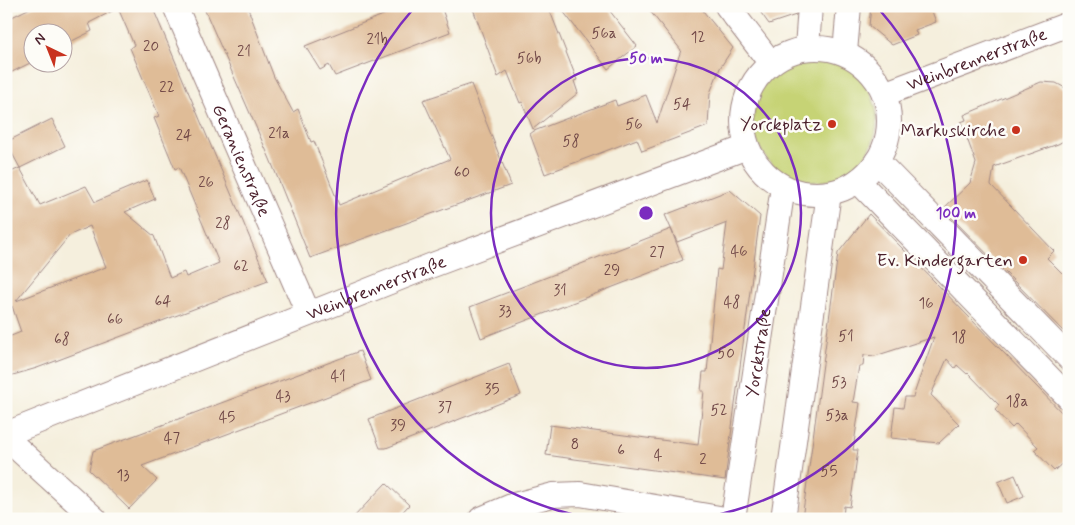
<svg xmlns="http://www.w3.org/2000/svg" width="1075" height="525" viewBox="0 0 1075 525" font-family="Mynerve,sans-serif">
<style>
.green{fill:#c6d375;stroke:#887950}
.building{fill:#dfbc97;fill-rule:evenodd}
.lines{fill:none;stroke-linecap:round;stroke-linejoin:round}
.minor-casing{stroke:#a08784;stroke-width:26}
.minor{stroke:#fff;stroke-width:24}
.ring{fill:none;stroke:#7b2cbf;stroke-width:2.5}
.poi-dot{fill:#c8321e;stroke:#fdfcf7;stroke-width:2}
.labels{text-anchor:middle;stroke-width:5;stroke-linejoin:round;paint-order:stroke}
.number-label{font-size:15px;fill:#6f4646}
.street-label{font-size:18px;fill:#4a1f2b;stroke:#fdfcf7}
.poi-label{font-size:18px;fill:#4a1f2b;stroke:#fdfcf7;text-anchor:end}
.centre{fill:#7b2cbf;stroke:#fdfcf7;stroke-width:2.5}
.ring-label{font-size:15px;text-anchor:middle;font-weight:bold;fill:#7b2cbf;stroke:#fdfcf7;stroke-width:5;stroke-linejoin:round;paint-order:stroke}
</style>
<rect width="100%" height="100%" fill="#fdfcf7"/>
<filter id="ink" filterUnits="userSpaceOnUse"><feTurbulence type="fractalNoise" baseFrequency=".02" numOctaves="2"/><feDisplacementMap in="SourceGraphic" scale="10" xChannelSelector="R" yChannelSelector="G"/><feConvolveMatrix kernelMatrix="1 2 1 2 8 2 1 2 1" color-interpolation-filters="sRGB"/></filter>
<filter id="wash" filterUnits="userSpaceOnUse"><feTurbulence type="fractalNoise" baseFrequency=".0096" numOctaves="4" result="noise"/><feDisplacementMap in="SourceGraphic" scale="20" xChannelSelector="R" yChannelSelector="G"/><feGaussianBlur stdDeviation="1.12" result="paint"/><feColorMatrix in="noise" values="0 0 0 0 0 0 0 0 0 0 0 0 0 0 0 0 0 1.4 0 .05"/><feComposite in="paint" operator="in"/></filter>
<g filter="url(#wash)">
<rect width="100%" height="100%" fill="#f5efdd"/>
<path class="green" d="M753 120a62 62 0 1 1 124 0a62 62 0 1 1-124 0Z"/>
<g id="blocks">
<path class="building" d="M34,6H152L268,281L37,368L6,377V338L21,332L12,306L6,313V174L20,168L40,205L86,186L95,202L147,180L155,199L125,212L154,236L170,278L184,272L186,277L219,263L179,167L175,169L154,118L159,116L130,48L134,45L118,8L89,23L92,31L62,46V32H32V62L6,75V20ZM90,226L106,267L16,301L70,235Z
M203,6H247L274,77L293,112L298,109L311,142L314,141L339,205L450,159L423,100L471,84L511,185L310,258L270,159Z
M406,6H441L450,32L335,76L329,65L320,70L305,46Z
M472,6H548L577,80L574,81L578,93L533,129L522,102L520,103L507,71L498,77Z
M559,6H606L637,46L608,69Z
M646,6H699L733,48L720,68L710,93L708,126L642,151L637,139L545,174L530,134L534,131L615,100L617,106L646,95L657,123L681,50Z
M756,6H796V15L769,24Z
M871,6H930L936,22L915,30L917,35L892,45L869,26Z
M1041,82L1056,83L1069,90V138L1058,144L994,167L991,185L1054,251L1047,258L1069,280V337L943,209L970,183L976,163L961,122L966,120L964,115Z
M52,119L65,146L20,168L6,142Z
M730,190L760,216L725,480L546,455L550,425L698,445L704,391H701L703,372H707L717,269L721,270L727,223L677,242L665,215Z
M869,214L1069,420V457L1054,471L1034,450L1038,447L1016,424L1012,428L995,410L999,405L968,373L967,374L957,365L955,368L947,359L931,395L959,424L939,443L891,438L895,407L903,408L905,397H913L934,337L875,356L864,355L863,366H859L853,402L860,403L853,450H858L850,507L844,506L843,519H802L838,253Z
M671,229L683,260L481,338L470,307Z
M360,351L371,380L142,466L157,480L129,509L89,470L93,451Z
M509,364L521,395L386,448H380L369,419Z
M1015,475L1024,496L1007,503L998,482Z
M386,483L409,505L396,519H352Z"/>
</g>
</g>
<g filter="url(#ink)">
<use href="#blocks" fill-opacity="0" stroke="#a08784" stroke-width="1"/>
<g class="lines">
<defs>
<g id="minor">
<path id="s1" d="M175,6L308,313"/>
<path d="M727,6L770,62"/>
<path d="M807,48L810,6"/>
<circle cx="816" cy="121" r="73"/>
<path d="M845,52L849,6"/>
<path id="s2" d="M884,94L1069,24"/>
<path d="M877,161L1069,358"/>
<path d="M858,181L1069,398"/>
<path id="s3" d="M6,434L430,266L747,147"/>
<path d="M6,438L95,519"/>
<path d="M481,519L514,505L553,495L580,494L725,519"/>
<path id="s4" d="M733,519L783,187"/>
<path d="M783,519L829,193"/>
</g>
</defs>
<use href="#minor" class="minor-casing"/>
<use href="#minor" class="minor"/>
</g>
</g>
<g class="ring">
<circle cx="646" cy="213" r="155"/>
<path d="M595 519A310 310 0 0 1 414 8M878 8A310 310 0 0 1 697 519"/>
</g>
<g class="poi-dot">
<circle cx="832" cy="124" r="5"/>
<circle cx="1016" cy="130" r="5"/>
<circle cx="1023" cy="260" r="5"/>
</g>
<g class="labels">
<g class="number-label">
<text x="604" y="38">56a</text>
<text x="698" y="42">12</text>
<text x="377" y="44">21b</text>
<text x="151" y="51">20</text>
<text x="244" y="56">21</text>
<text x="529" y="63">56b</text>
<text x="167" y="92">22</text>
<text x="682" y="109">54</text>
<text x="634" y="129">56</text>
<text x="279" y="138">21a</text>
<text x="184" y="140">24</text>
<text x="571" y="146">58</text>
<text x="462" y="177">60</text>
<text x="206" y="187">26</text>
<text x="223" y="228">28</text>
<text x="739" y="256">46</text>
<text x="657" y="257">27</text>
<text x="241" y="271">62</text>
<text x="612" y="275">29</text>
<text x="560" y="295">31</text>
<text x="163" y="306">64</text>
<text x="732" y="307">48</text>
<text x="926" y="308">16</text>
<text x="505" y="316">33</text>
<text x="115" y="324">66</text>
<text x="846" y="341">51</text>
<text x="959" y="342">18</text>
<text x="62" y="344">68</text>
<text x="726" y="358">50</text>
<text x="338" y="381">41</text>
<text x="839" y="387">53</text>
<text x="492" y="394">35</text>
<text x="283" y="401">43</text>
<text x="1017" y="406">18a</text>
<text x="445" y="412">37</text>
<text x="719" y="415">52</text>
<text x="837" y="420">53a</text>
<text x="227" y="422">45</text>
<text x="398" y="430">39</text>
<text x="172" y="443">47</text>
<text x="575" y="449">8</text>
<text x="621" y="455">6</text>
<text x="658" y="460">4</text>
<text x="703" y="464">2</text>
<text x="829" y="476">55</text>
<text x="123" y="480">13</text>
</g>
<g class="street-label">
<text dy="6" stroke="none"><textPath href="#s2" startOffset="99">Weinbrennerstraße</textPath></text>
<text dy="6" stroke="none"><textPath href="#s1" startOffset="168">Geranienstraße</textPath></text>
<text dy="6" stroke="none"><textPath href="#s3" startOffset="398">Weinbrennerstraße</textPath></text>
<text dy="6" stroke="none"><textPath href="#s4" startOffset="168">Yorckstraße</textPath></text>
</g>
<g class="poi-label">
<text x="822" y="130">Yorckplatz</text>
<text x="1006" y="136">Markuskirche</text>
<text x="1013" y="266">Ev. Kindergarten</text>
</g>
</g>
<circle cx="646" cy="213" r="8" class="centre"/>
<g class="ring-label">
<text x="646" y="63">50 m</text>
<text x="956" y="218">100 m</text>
</g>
<rect width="1075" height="525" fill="none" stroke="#fdfcf7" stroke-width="25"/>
<g transform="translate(48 48) rotate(317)"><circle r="24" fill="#fdfcf7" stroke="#b5a4a5"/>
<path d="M0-4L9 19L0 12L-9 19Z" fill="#c8321e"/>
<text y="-8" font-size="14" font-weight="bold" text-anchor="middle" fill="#4a1f2b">N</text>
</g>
</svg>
